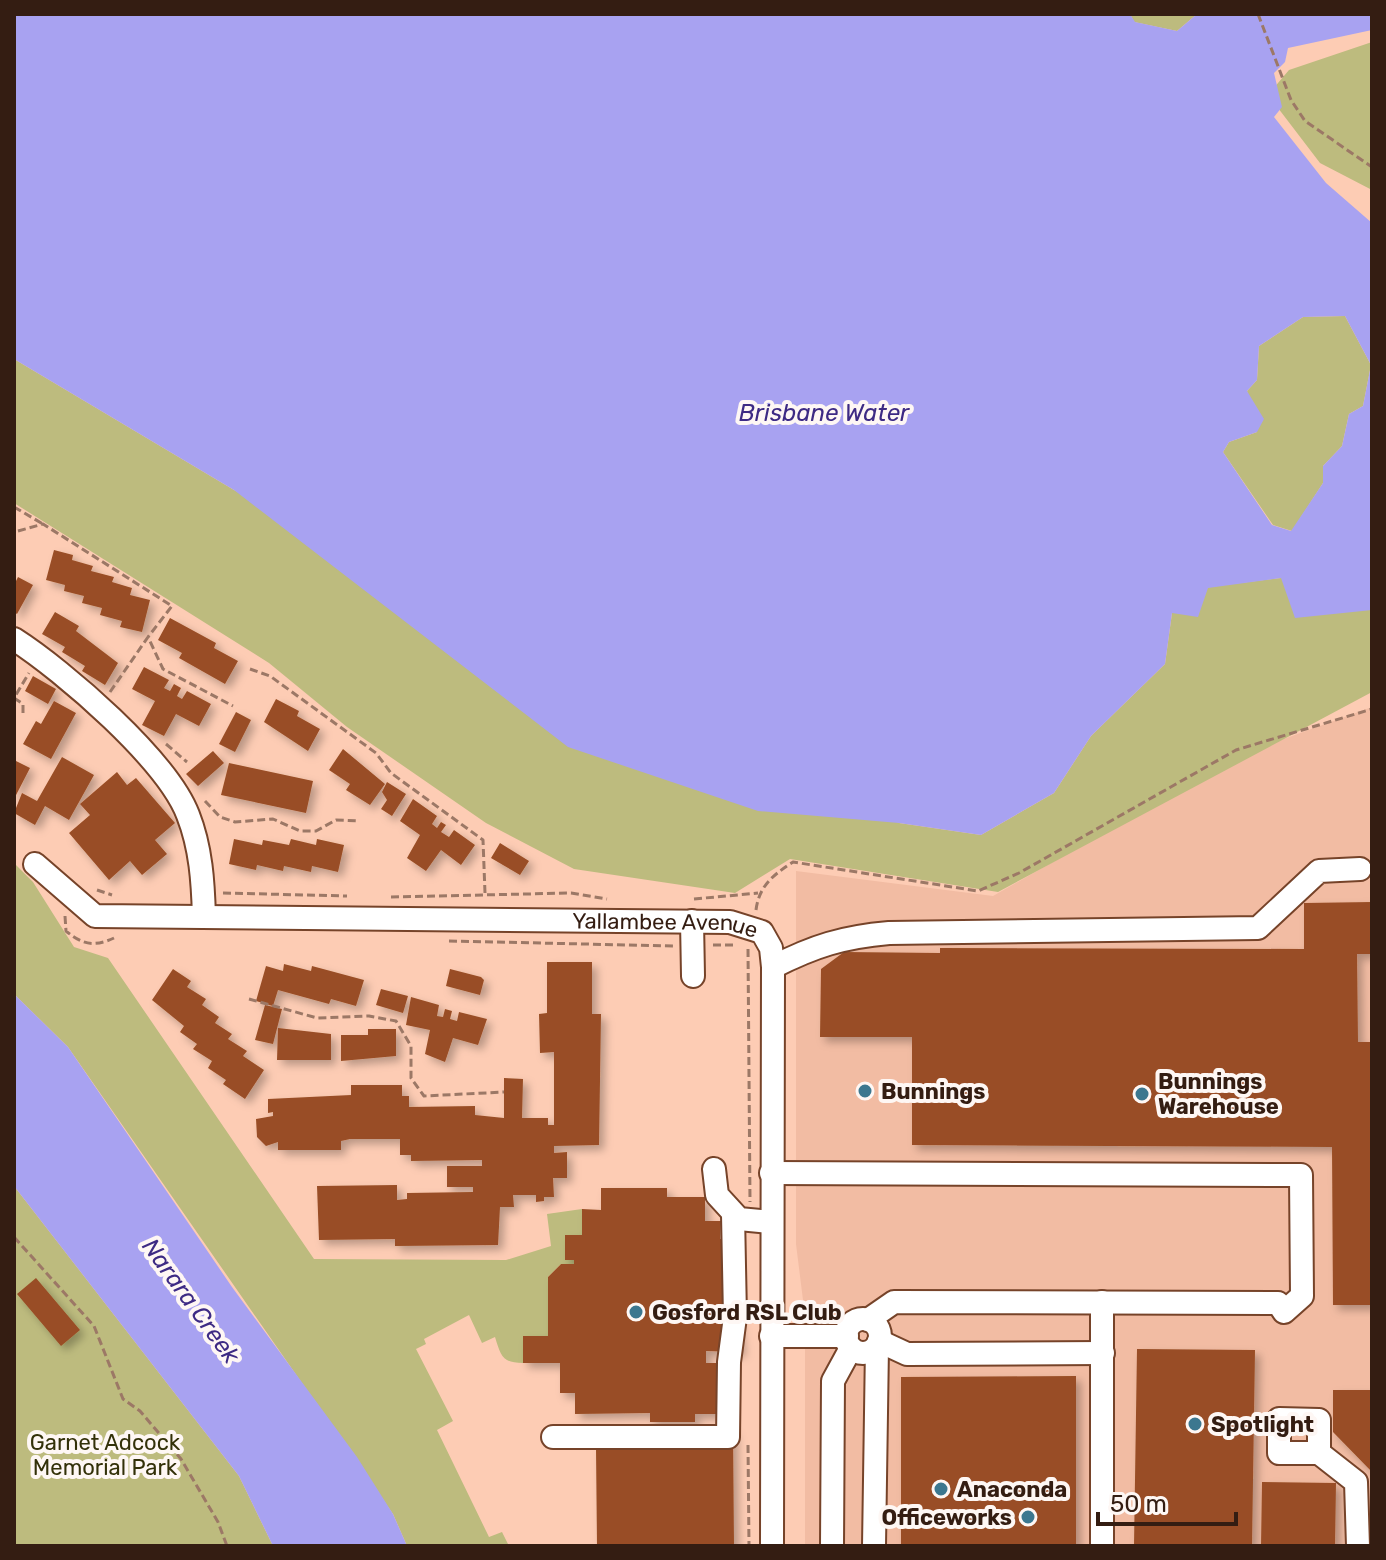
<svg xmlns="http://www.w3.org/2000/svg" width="1386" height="1560" viewBox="0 0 1386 1560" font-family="Rubik,sans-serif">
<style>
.built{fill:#f2bca3}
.green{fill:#bdbb7e}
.water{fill:#a8a2f1;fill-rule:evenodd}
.building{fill:#994e25;filter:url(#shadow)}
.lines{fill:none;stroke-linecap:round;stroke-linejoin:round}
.minor-casing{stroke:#764329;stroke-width:26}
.path{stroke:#9c7866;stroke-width:3;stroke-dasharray:8 4;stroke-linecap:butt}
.minor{stroke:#fff;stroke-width:22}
.poi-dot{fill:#3c778f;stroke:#fef7f4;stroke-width:3}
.labels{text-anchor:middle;stroke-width:8;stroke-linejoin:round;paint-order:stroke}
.street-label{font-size:22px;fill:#341d12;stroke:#fef7f4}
.poi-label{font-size:22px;font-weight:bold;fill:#341d12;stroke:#fef7f4;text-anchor:start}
.park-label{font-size:22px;fill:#333109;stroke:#fef7f4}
.water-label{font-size:24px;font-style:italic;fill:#3d2a84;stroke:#fef7f4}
</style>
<defs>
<filter id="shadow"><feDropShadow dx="5" dy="5" stdDeviation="4" flood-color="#0004"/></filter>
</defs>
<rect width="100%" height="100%" fill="#fdccb4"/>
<path class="built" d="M1372,707V1546H805V1316L796,1244V871L993,896L1245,753Z"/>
<path class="green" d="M1130,14H1197L1177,31L1134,22Z
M1372,42V190L1320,163L1268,95L1289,70Z
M1345,316L1371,365L1363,406L1349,414L1342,446L1323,466V483L1292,531L1273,525L1223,452L1229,442L1257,432L1247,391L1257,380L1259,346L1303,317Z
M14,359L234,490L899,823L981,835L1054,793L1091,736L1165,664L1172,613L1208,587L1281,578L1372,582V692L998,892L790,859L735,893L574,869L486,823L347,727L269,663L14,503Z
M14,863L33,882L74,947L108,958L314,1259L506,1260L551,1246L547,1214L582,1209V1235L565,1236V1260H574V1264H561L548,1277V1336H524L523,1363C502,1363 501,1356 495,1337L482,1343L469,1315L424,1339L426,1344L416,1349L453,1421L437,1430L489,1537L502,1532L509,1546H407L393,1514L68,1047L14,994Z
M14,1186L239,1476L273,1546H14Z"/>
<path class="water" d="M14,14H1130L1135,22L1177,31L1197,14H1372V30L1288,48L1285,62L1274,73L1282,107L1274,117L1326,183L1372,223V610L1295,618L1281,578L1208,588L1198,617L1172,613L1165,664L1091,736L1054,793L981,835L899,823L758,811L568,747L234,490L14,359ZM1345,316L1371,365L1363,406L1349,414L1342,446L1323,466V483L1291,531L1272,525L1223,452L1229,442L1257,432L1264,419L1247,391L1257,380L1259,346L1303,317Z
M14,994L68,1047L232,1287L357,1457L393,1514L407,1546H273L239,1476L14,1186Z"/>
<path class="building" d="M54,550L73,555L72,560L93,566L91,571L114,577L112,582L132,588L130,595L150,600L142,632L120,627L122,621L100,615L102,608L82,603L84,596L64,591L65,585L46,580Z
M18,577L33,585L17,614L14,612V585Z
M55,612L79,626L76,631L118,663L105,685L82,671L85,666L62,652L65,647L42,634Z
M170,618L216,643L214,648L238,661L225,684L179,658L182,653L158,640Z
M144,667L169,680L164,688L170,691L174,684L181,688L177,696L182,699L187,691L211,704L199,726L176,714L164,736L142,725L155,701L132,689Z
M33,676L56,689L48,704L25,691Z
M276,699L299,711L297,716L320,729L308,751L264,722Z
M54,701L76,713L51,759L23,744L36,721L41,724Z
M236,712L251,720L235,752L219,744Z
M343,749L385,784L370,805L346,790L350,784L329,770Z
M213,751L224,763L198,786L186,774Z
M62,757L94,775L69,820L45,806L35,825L14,813L22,793L37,801Z
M14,760L30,768L14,799Z
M229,763L313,781L306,813L221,795Z
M117,772L127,785L136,778L175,823L155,840L167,854L142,875L130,861L109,880L69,833L90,815L80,804Z
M387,782L406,794L392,816L381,809L387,800L382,792Z
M413,799L437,816L432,824L437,828L441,822L446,825L441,832L449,837L454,830L475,845L461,865L441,850L426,871L407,858L420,835L400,821Z
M234,839L262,845L263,840L289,845L291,839L316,845L317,839L344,845L338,872L312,866L311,872L284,866L283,871L257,865L256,870L229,864Z
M500,843L529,861L520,875L491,858Z
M1372,902V954H1357L1358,1042H1372V1305H1333L1332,1147L912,1145V1037H820L821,969L844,952L940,953V948L1304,949V903Z
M547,962H592V1014H601L599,1145L554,1146V1153L567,1152V1178H553L554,1197H544V1201L536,1202V1195H513L514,1207H500L498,1245L395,1246V1239L319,1240L317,1186L397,1185V1200L407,1199V1193L473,1192V1187H447V1166H482V1160L411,1161V1155H400V1139H350L341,1141V1150H278V1142L266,1146L257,1137L256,1119L273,1116V1112L268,1113V1099L351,1095V1085H402V1096H409V1107L475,1106V1115L504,1118V1078L523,1079L522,1118H548V1125H554V1052L540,1053L539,1014L547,1013Z
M284,964L311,971L312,966L364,980L356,1006L331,999L329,1004L278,990L273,1006L256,1001L266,966L283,971Z
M173,969L191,981L187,987L206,999L202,1005L219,1017L215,1023L232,1034L228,1039L247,1051L243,1056L264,1070L245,1099L223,1084L226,1080L208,1068L212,1061L193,1049L197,1044L180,1032L184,1026L152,1000Z
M450,969L481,977L484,980L480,995L446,986Z
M381,989L408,996L403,1013L376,1005Z
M411,997L439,1005L437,1016L443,1017L445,1009L452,1011L450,1019L457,1021L459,1012L487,1019L478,1045L453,1038L445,1062L425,1054L430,1030L406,1025Z
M265,1005L282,1009L273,1044L255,1040Z
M278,1028L331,1034V1060H277Z
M368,1029H396V1056L341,1061V1035H368Z
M601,1188H667V1197H705V1221H721L720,1239H728L741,1352L706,1351V1363H717V1414H695V1422H650V1413L575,1414V1393H560V1363H523V1336H548V1277L561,1264H574V1260H565V1235H582V1209L601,1210Z
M36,1278L80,1330L61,1346L17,1294Z
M1137,1349L1255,1350L1252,1546H1134Z
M1076,1376V1546H901V1377Z
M1333,1390H1372V1472L1333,1432Z
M733,1429L734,1546H597L596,1448Z
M1262,1482L1336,1483L1335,1546H1261Z"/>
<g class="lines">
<defs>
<g id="minor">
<path d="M14,639C64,671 167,760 188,815C201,848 203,882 204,917"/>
<path id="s1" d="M35,864L95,916L730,922L762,932L771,948L773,967L772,1546"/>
<path d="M692,921L693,976"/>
<path d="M773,967C814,946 843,937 889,933L1258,928L1319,871L1360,869"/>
<path d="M714,1169L717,1195L739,1219L771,1222"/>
<path d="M771,1173L1301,1175L1302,1296L1284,1312L1278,1303L894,1302L868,1320"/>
<path d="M1102,1302V1546"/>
<circle cx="863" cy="1336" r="17"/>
<path d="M771,1336H847"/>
<path d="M879,1341L907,1354L1103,1353"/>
<path d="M553,1437H728L729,1362L735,1317L733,1214"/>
<path d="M1319,1453V1420L1279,1419V1453H1319L1356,1482L1358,1546"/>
<path d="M832,1546L833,1381L851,1348"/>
<path d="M874,1546L877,1346"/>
</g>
</defs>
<use href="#minor" class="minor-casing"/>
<path class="path" d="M1258,14L1291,100L1305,121L1372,167
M14,507L43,524
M18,531L43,524L172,606L148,637
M250,669L270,676L376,753L391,773L483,840L485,893
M110,692L148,637L163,669L233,706
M23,713V704L14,698L29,673
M166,744L187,762
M205,801L220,817L235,822L273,819L300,831H316L336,820L359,821
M97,890L112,895
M223,893L347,896
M391,897L571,893L607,899
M694,899L758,893
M756,910C759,886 773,875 793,862L978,891L1019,873L1236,750L1372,709
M65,916L66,931C83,945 94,947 114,938
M449,941L673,946
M713,945H733
M748,949L750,1202
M249,999L317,1018L369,1016L396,1021L411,1046V1078L424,1096L504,1092
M14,1237L94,1326L123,1399L140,1411L181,1459L218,1522L227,1546
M748,1445L749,1546"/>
<use href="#minor" class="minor"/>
</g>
<g class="poi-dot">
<circle cx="865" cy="1091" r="8"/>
<circle cx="1142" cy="1094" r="8"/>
<circle cx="636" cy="1312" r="8"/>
<circle cx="1195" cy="1424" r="8"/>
<circle cx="941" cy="1489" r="8"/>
<circle cx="1028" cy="1517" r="8"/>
</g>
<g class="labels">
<g class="street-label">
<text dy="8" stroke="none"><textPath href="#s1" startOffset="650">Yallambee Avenue</textPath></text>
</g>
<g class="poi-label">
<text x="1158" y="1089">Bunnings<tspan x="1158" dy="25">Warehouse</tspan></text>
<text x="881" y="1099">Bunnings</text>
<text x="652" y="1320">Gosford RSL Club</text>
<text x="1211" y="1432">Spotlight</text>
<text x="957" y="1497">Anaconda</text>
<text x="1012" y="1525" text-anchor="end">Officeworks</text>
</g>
<g class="park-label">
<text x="105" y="1450">Garnet Adcock<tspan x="105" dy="25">Memorial Park</tspan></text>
</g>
<g class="water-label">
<text x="824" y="421">Brisbane Water</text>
<text transform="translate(191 1301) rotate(54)" y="8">Narara Creek</text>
</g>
</g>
<rect width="1386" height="1560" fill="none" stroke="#341d12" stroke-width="32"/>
<path d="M1098 1512v12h138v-12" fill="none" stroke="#341d12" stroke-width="4"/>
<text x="1110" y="1512" font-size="24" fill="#341d12" stroke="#fef7f4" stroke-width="6" paint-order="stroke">50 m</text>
</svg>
